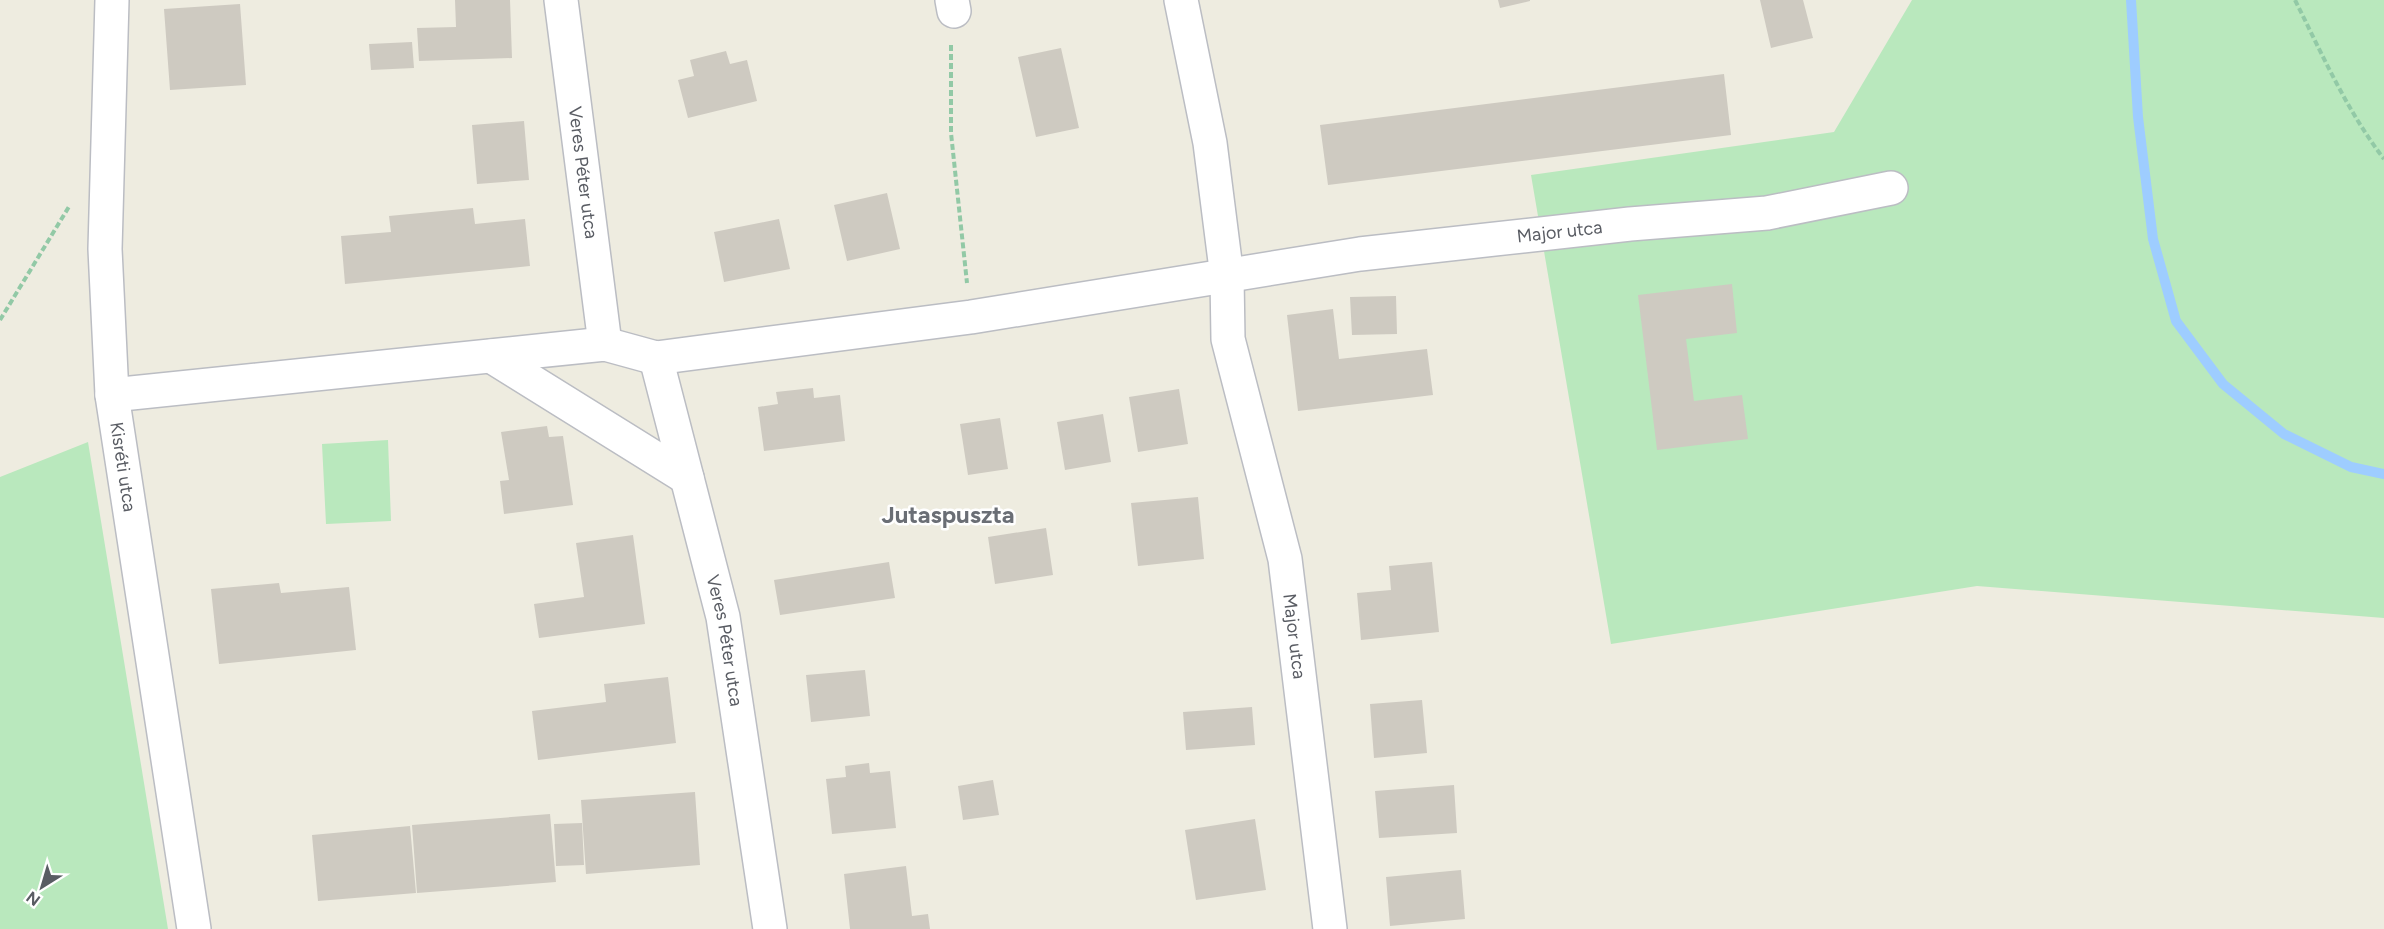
<svg xmlns="http://www.w3.org/2000/svg" width="2384" height="929" viewBox="0 0 2384 929" font-family="Figtree,sans-serif">
<style>
.green{fill:#b9e8bd}
.lines{fill:none;stroke-linecap:round;stroke-linejoin:round}
.stream{stroke:#9ecdff;stroke-width:10}
.building{fill:#cecac1}
.street-casing{stroke:#bbbdc3;stroke-width:36}
.path{stroke:#92c9a6;stroke-width:4;stroke-dasharray:6 3;stroke-linecap:butt}
.street{stroke:#fff;stroke-width:33}
.labels{text-anchor:middle;stroke-width:5;stroke-linejoin:round;paint-order:stroke}
.street-label{font-size:18px;fill:#595c63;stroke:#fff}
.district-label{font-size:24px;font-weight:bold;fill:#6a6e75;stroke:#fff}
</style>
<rect width="100%" height="100%" fill="#eeece0"/>
<path class="green" d="M1912,0H2384V618L1977,586L1611,644L1531,175L1834,132Z
M388,440L391,521L326,524L322,444Z
M88,442L168,929H0V477Z"/>
<g class="lines">
<path class="stream" d="M2131,0L2138,117L2153,239L2176,321L2223,384L2284,434L2351,467L2384,474"/>
</g>
<path class="building" d="M455,0H510L512,58L419,61L417,28L456,27Z
M1498,0H1530V1L1500,8Z
M1760,0H1803L1813,38L1771,48Z
M240,4L246,85L170,90L164,9Z
M412,42L414,68L371,70L369,44Z
M1061,48L1079,128L1036,137L1018,57Z
M726,51L730,64L747,60L757,101L688,118L678,80L694,76L690,60Z
M1724,74L1731,135L1328,185L1320,125Z
M524,121L529,180L477,184L472,125Z
M887,193L900,249L847,261L834,205Z
M473,208L475,224L525,219L530,266L345,284L341,236L391,232L389,216Z
M779,219L790,269L724,282L714,232Z
M1732,284L1737,333L1686,339L1694,401L1742,395L1748,439L1657,450L1638,295Z
M1396,296L1397,334L1352,335L1350,297Z
M1333,309L1339,359L1427,349L1433,395L1298,411L1287,315Z
M813,388L814,398L840,395L845,441L764,451L758,407L778,404L776,392Z
M1179,389L1188,444L1138,452L1129,397Z
M1103,414L1111,462L1065,470L1057,422Z
M1000,418L1008,469L968,475L960,424Z
M547,426L549,437L563,436L573,505L504,514L500,481L509,480L501,432Z
M1198,497L1204,559L1138,566L1131,503Z
M1046,528L1053,575L995,584L988,537Z
M633,535L645,624L539,638L534,604L584,597L576,543Z
M889,562L895,598L780,615L774,580Z
M1432,562L1439,632L1361,640L1357,593L1391,590L1389,566Z
M279,583L281,593L349,587L356,650L219,664L211,589Z
M865,670L870,716L811,722L806,675Z
M668,677L676,743L538,760L532,711L606,702L604,684Z
M1422,700L1427,753L1374,758L1370,704Z
M1252,707L1255,745L1186,750L1183,712Z
M869,763L870,773L890,771L896,828L832,834L826,779L846,777L845,766Z
M993,780L999,815L963,820L958,786Z
M1454,785L1457,833L1379,838L1375,791Z
M695,792L700,865L586,874L581,800Z
M550,814L556,882L417,893L412,825Z
M1255,819L1266,890L1196,900L1185,830Z
M582,823L584,865L556,866L554,824Z
M410,826L416,893L318,901L312,835Z
M906,866L912,916L928,914L930,929H850L844,874Z
M1461,870L1465,919L1390,926L1386,877Z"/>
<g class="lines">
<defs>
<g id="street">
<path id="s1" d="M112,0L105,249L112,395L194,929"/>
<path id="s2" d="M561,0L605,344"/>
<path d="M952,0L954,11"/>
<path id="s3" d="M1181,0L1210,143L1227,277L1228,339L1285,559L1330,929"/>
<path d="M491,356L687,478"/>
<path id="s4" d="M656,358L723,617L770,929"/>
<path id="s5" d="M112,395L605,344L656,358L971,317L1360,254L1630,224L1767,213L1891,188"/>
</g>
</defs>
<use href="#street" class="street-casing"/>
<path class="path" d="M2295,0C2322,54 2347,111 2384,159
M951,45V133L967,283
M0,320L70,205"/>
<use href="#street" class="street"/>
</g>
<g class="labels">
<g class="street-label">
<text dy="6" stroke="none"><textPath href="#s2" startOffset="174">Veres Péter utca</textPath></text>
<text dy="6" stroke="none"><textPath href="#s5" startOffset="1461">Major utca</textPath></text>
<text dy="6" stroke="none"><textPath href="#s1" startOffset="468">Kisréti utca</textPath></text>
<text dy="6" stroke="none"><textPath href="#s3" startOffset="648">Major utca</textPath></text>
<text dy="6" stroke="none"><textPath href="#s4" startOffset="291">Veres Péter utca</textPath></text>
</g>
<g class="district-label">
<text x="948" y="523">Jutaspuszta</text>
</g>
</g>
<g transform="translate(42 887) rotate(217)" stroke="#ffffff" stroke-width="4.5" paint-order="stroke">
<path d="M0-4.5L10 22L0 15L-10 22Z" fill="#595c63"/>
<text y="-9" font-size="16" font-weight="bold" text-anchor="middle" fill="#595c63">N</text>
</g>
</svg>
